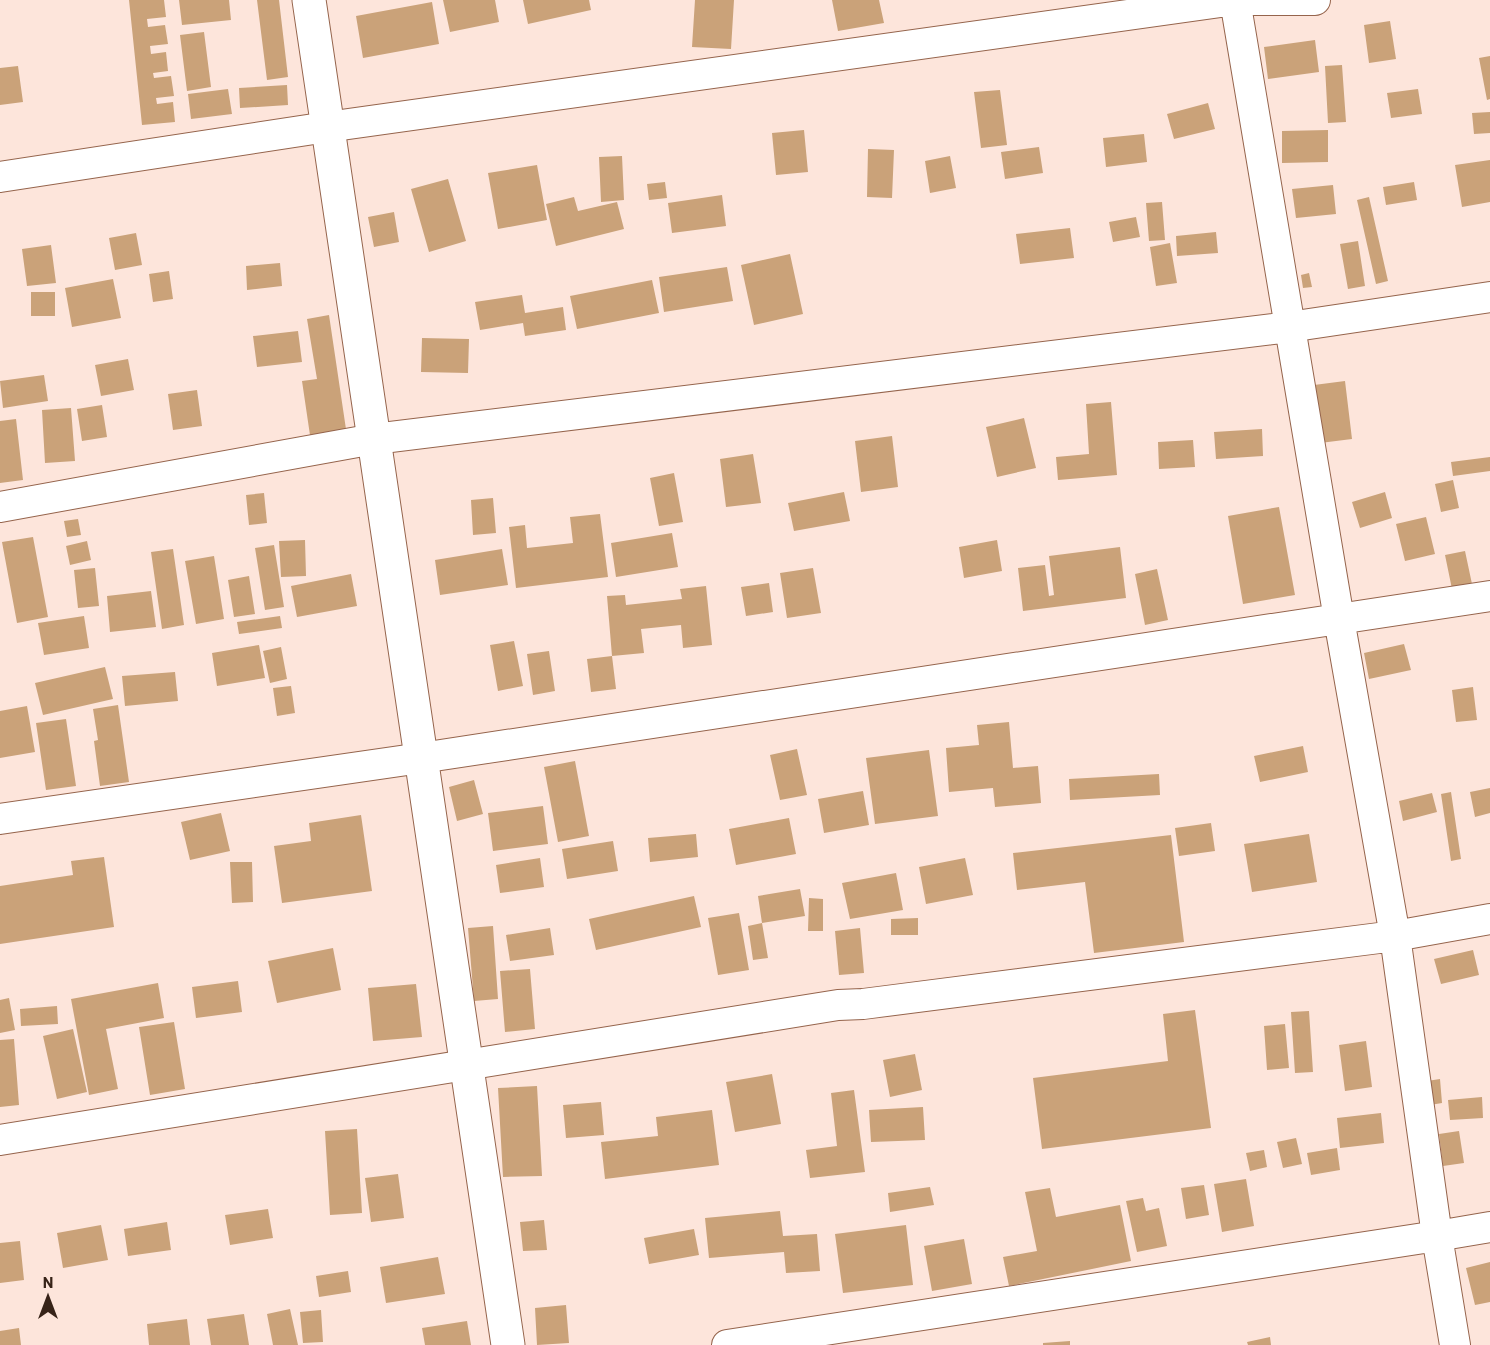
<svg xmlns="http://www.w3.org/2000/svg" width="1490" height="1345" viewBox="0 0 1490 1345" font-family="Barlow,sans-serif">
<style>
.building{fill:#caa279}
.lines{fill:none;stroke-linecap:round;stroke-linejoin:round}
.street-casing{stroke:#95644c;stroke-width:32}
.secondary-casing{stroke:#95644c;stroke-width:35}
.street{stroke:#fff;stroke-width:30}
.secondary{stroke:#fff;stroke-width:33}
</style>
<rect width="100%" height="100%" fill="#fde5db"/>
<path class="building" d="M129,0H164L166,17L147,19L148,27L165,25L168,44L150,46L151,54L166,52L168,71L153,73L154,78L171,76L174,96L156,98L157,104L173,102L175,122L142,125Z
M179,0H229L231,20L182,25Z
M257,0H279L288,77L267,80Z
M443,0H495L499,22L450,32Z
M523,0H589L591,10L528,24Z
M695,0H734L731,49L692,47Z
M832,0H879L884,23L838,31Z
M432,2L439,44L363,58L356,16Z
M1390,21L1396,59L1369,63L1364,25Z
M204,32L211,87L187,91L180,35Z
M1315,40L1319,72L1268,79L1264,47Z
M1490,56V99L1487,100L1479,58Z
M1342,65L1346,122L1328,123L1325,66Z
M18,66L23,102L0,105V68Z
M287,85L288,105L240,108L239,88Z
M228,89L232,114L191,119L188,94Z
M1418,89L1422,114L1391,118L1387,93Z
M1000,90L1007,145L981,148L974,92Z
M1208,103L1215,129L1174,139L1167,114Z
M1490,112V133L1474,134L1472,113Z
M804,130L808,172L776,175L772,133Z
M1328,130V162L1282,163V131Z
M1144,134L1147,162L1106,167L1103,138Z
M1039,147L1043,173L1005,179L1001,152Z
M868,149L894,150L892,198L867,197Z
M622,156L624,200L601,202L599,157Z
M950,156L956,188L930,193L925,161Z
M1490,160V202L1462,207L1455,165Z
M537,165L547,220L498,229L488,173Z
M448,179L466,241L429,252L411,189Z
M665,182L667,198L649,200L647,184Z
M1414,182L1417,200L1386,205L1383,187Z
M1333,185L1336,214L1296,218L1292,189Z
M722,195L726,226L672,233L668,203Z
M574,197L578,211L617,202L624,229L556,246L546,204Z
M1369,197L1388,281L1376,284L1357,200Z
M1162,202L1165,240L1149,241L1146,203Z
M394,212L399,242L374,247L368,217Z
M1136,217L1140,237L1113,242L1109,222Z
M1070,228L1074,258L1020,264L1016,234Z
M1216,232L1218,253L1177,256L1176,236Z
M136,233L142,265L115,270L109,238Z
M1358,241L1365,286L1348,289L1340,244Z
M1170,243L1177,283L1156,286L1150,247Z
M51,245L56,283L27,286L22,249Z
M790,254L803,314L754,325L741,265Z
M280,263L282,286L247,290L246,266Z
M727,267L733,301L664,312L659,277Z
M169,271L173,299L153,302L149,274Z
M1309,273L1312,287L1303,288L1301,275Z
M113,279L121,318L72,327L65,288Z
M652,280L659,313L577,329L570,296Z
M31,292H55V316H31Z
M522,295L525,313L563,307L566,330L525,336L523,323L480,330L475,302Z
M329,315L347,436L311,442L302,381L317,379L307,319Z
M298,331L302,362L257,367L253,336Z
M422,338L469,339L468,373L421,372Z
M128,359L134,390L101,396L95,365Z
M44,375L48,401L3,408L0,381Z
M1345,381L1352,439L1320,443L1314,385Z
M197,390L202,426L173,430L168,394Z
M1111,402L1117,475L1058,480L1056,457L1089,454L1086,404Z
M102,405L107,437L82,441L77,409Z
M71,408L75,461L45,463L42,410Z
M1024,418L1036,468L997,477L986,427Z
M16,419L23,480L0,483V421Z
M1262,429L1263,456L1216,459L1214,432Z
M892,436L898,487L861,492L855,441Z
M1193,440L1195,467L1159,469L1158,442Z
M753,454L761,503L726,507L720,459Z
M1490,457V471L1453,476L1451,462Z
M674,473L683,522L659,526L650,478Z
M1453,480L1459,508L1441,512L1435,484Z
M844,492L850,521L794,531L788,503Z
M1385,492L1392,518L1360,528L1352,502Z
M264,493L267,523L249,525L246,495Z
M493,498L496,533L473,535L471,500Z
M1279,507L1295,595L1243,604L1228,516Z
M600,514L608,577L516,588L509,527L525,525L527,548L573,543L570,517Z
M1426,517L1435,554L1405,561L1396,524Z
M78,519L81,535L67,537L64,521Z
M672,533L678,567L616,577L611,543Z
M33,537L48,617L17,623L2,542Z
M305,540L306,576L281,577L279,541Z
M997,540L1002,571L964,578L959,547Z
M87,541L91,560L70,565L66,546Z
M274,545L284,607L265,610L255,548Z
M1120,547L1126,598L1023,611L1018,568L1045,565L1049,596L1054,595L1049,556Z
M173,549L184,625L162,629L151,552Z
M502,549L508,585L440,595L435,560Z
M1465,551L1472,584L1452,589L1445,555Z
M214,556L224,619L196,624L185,561Z
M95,568L99,606L78,608L74,570Z
M813,568L821,613L787,618L780,573Z
M1157,569L1168,620L1145,625L1135,574Z
M351,574L357,606L297,617L291,586Z
M249,576L255,614L234,617L228,580Z
M769,583L773,612L746,616L741,587Z
M706,586L712,645L683,648L681,625L641,629L644,653L612,656L607,596L625,595L626,605L682,599L680,589Z
M151,591L156,627L110,632L107,596Z
M84,616L89,648L44,655L38,623Z
M280,616L282,628L239,634L237,622Z
M514,641L523,686L498,691L490,645Z
M1404,644L1411,670L1369,679L1364,653Z
M259,645L265,678L217,686L212,653Z
M281,647L287,679L270,683L263,651Z
M549,651L555,691L533,695L527,654Z
M612,656L616,689L591,692L587,659Z
M105,667L113,699L43,715L35,683Z
M175,672L178,701L125,706L122,676Z
M291,686L295,713L277,716L273,688Z
M1473,687L1477,720L1456,722L1452,690Z
M118,705L129,782L100,786L94,741L98,740L93,709Z
M27,706L35,752L0,758V711Z
M66,719L76,786L46,790L36,723Z
M1009,722L1013,768L1038,766L1041,803L995,807L993,788L949,792L946,748L979,745L977,725Z
M1303,746L1308,772L1260,782L1254,756Z
M797,749L807,795L780,800L770,755Z
M929,750L938,816L875,824L866,758Z
M575,761L589,836L558,842L544,767Z
M1159,774L1160,795L1070,800L1069,779Z
M474,780L483,814L457,821L449,787Z
M1490,788V813L1475,817L1470,792Z
M863,791L869,825L824,833L818,799Z
M1451,792L1461,859L1451,861L1441,794Z
M1432,793L1437,812L1403,821L1399,801Z
M543,806L548,844L493,851L488,813Z
M221,813L230,851L190,860L181,822Z
M361,815L372,891L282,903L274,846L311,841L309,823Z
M789,818L796,854L736,865L729,829Z
M1211,823L1215,851L1179,856L1175,828Z
M696,834L698,857L650,862L648,838Z
M1309,834L1317,882L1252,892L1244,844Z
M1171,835L1184,942L1094,953L1085,882L1017,890L1013,853Z
M613,841L618,871L567,879L562,849Z
M104,857L114,927L0,944V886L73,875L71,861Z
M540,858L544,887L500,893L496,865Z
M965,858L973,895L926,904L919,867Z
M230,862H252L253,902L232,903Z
M896,873L903,910L850,919L842,883Z
M800,889L805,916L762,923L758,896Z
M694,896L701,927L596,950L589,919Z
M809,898L823,899V931H808Z
M739,913L749,970L718,975L708,918Z
M918,918V935H891V919Z
M762,923L768,958L753,960L748,926Z
M493,926L498,999L474,1001L468,928Z
M550,928L554,955L510,961L506,935Z
M860,928L864,973L839,975L835,931Z
M333,948L341,990L277,1003L268,961Z
M1473,950L1479,975L1441,984L1434,959Z
M530,969L535,1029L505,1032L500,971Z
M238,981L242,1012L196,1018L192,987Z
M158,983L164,1018L106,1029L118,1089L89,1095L71,999Z
M416,984L422,1037L373,1041L368,988Z
M9,998L15,1030L0,1033V1000Z
M57,1006L58,1024L21,1026L20,1009Z
M1195,1010L1211,1128L1042,1149L1033,1078L1168,1061L1163,1014Z
M1309,1011L1313,1072L1295,1073L1291,1012Z
M174,1022L185,1089L150,1095L139,1027Z
M1285,1024L1289,1068L1267,1070L1264,1026Z
M73,1029L87,1092L57,1099L43,1036Z
M14,1039L19,1105L0,1107V1040Z
M1366,1041L1372,1087L1345,1091L1339,1045Z
M915,1054L922,1090L890,1097L883,1060Z
M772,1074L781,1124L735,1132L726,1082Z
M1440,1079L1442,1103L1430,1105L1427,1081Z
M537,1086L542,1176L503,1177L498,1088Z
M854,1090L865,1172L810,1178L806,1150L837,1146L831,1093Z
M1482,1097L1483,1118L1450,1120L1448,1100Z
M601,1102L604,1135L566,1138L563,1105Z
M923,1107L925,1140L871,1142L869,1110Z
M712,1110L719,1165L605,1179L601,1142L658,1136L656,1117Z
M1381,1113L1384,1143L1340,1148L1337,1118Z
M357,1129L362,1213L330,1215L325,1131Z
M1459,1131L1464,1163L1443,1166L1439,1134Z
M1296,1138L1302,1164L1283,1168L1277,1142Z
M1337,1148L1340,1170L1311,1175L1307,1153Z
M1264,1150L1267,1167L1250,1171L1246,1153Z
M398,1174L404,1218L371,1222L365,1178Z
M1246,1179L1254,1226L1222,1232L1214,1184Z
M1204,1185L1209,1215L1186,1219L1181,1188Z
M930,1187L934,1205L890,1212L888,1193Z
M1050,1188L1056,1217L1120,1205L1131,1261L1009,1286L1003,1257L1037,1251L1025,1192Z
M1143,1198L1146,1211L1159,1208L1167,1246L1137,1252L1126,1201Z
M268,1209L273,1238L230,1245L225,1215Z
M780,1211L783,1236L817,1234L820,1271L786,1273L784,1252L709,1258L705,1218Z
M544,1220L547,1250L523,1251L520,1222Z
M167,1222L171,1250L128,1256L124,1229Z
M101,1225L108,1260L63,1268L57,1233Z
M906,1225L913,1285L843,1293L835,1234Z
M694,1229L699,1255L649,1264L644,1238Z
M964,1239L972,1284L932,1291L924,1246Z
M20,1241L24,1280L0,1283V1243Z
M438,1257L445,1294L386,1303L380,1267Z
M1490,1262V1302L1475,1305L1466,1268Z
M348,1271L351,1292L319,1297L316,1276Z
M566,1305L569,1343L537,1345L535,1308Z
M290,1309L298,1345H273L267,1314Z
M321,1310L323,1342L303,1343L300,1312Z
M244,1314L249,1345H211L207,1319Z
M187,1319L190,1345H149L147,1324Z
M467,1321L471,1345H425L422,1328Z
M19,1328L21,1345H0V1331Z
M1270,1337L1271,1345H1248L1247,1342Z
M1070,1341V1345H1043V1343Z"/>
<g class="lines">
<defs>
<path id="street" d="M1235,0L1339,619L1395,936L1437,1236L1455,1345
M0,177L327,127L1235,0H1315
M0,507L374,439L1289,327L1490,297
M0,819L421,758L1490,596
M0,1140L838,1005L863,1004L1395,936L1490,919
M727,1345L1437,1236L1490,1227"/>
<path id="secondary" d="M309,0L508,1345"/>
</defs>
<use href="#street" class="street-casing"/>
<use href="#secondary" class="secondary-casing"/>
<use href="#street" class="street"/>
<use href="#secondary" class="secondary"/>
</g>
<g transform="translate(48 1297)" stroke="#fde5db" stroke-width="4.5" paint-order="stroke">
<path d="M0-4.5L10 22L0 15L-10 22Z" fill="#372318"/>
<text y="-9" font-size="16" font-weight="bold" text-anchor="middle" fill="#372318">N</text>
</g>
</svg>
